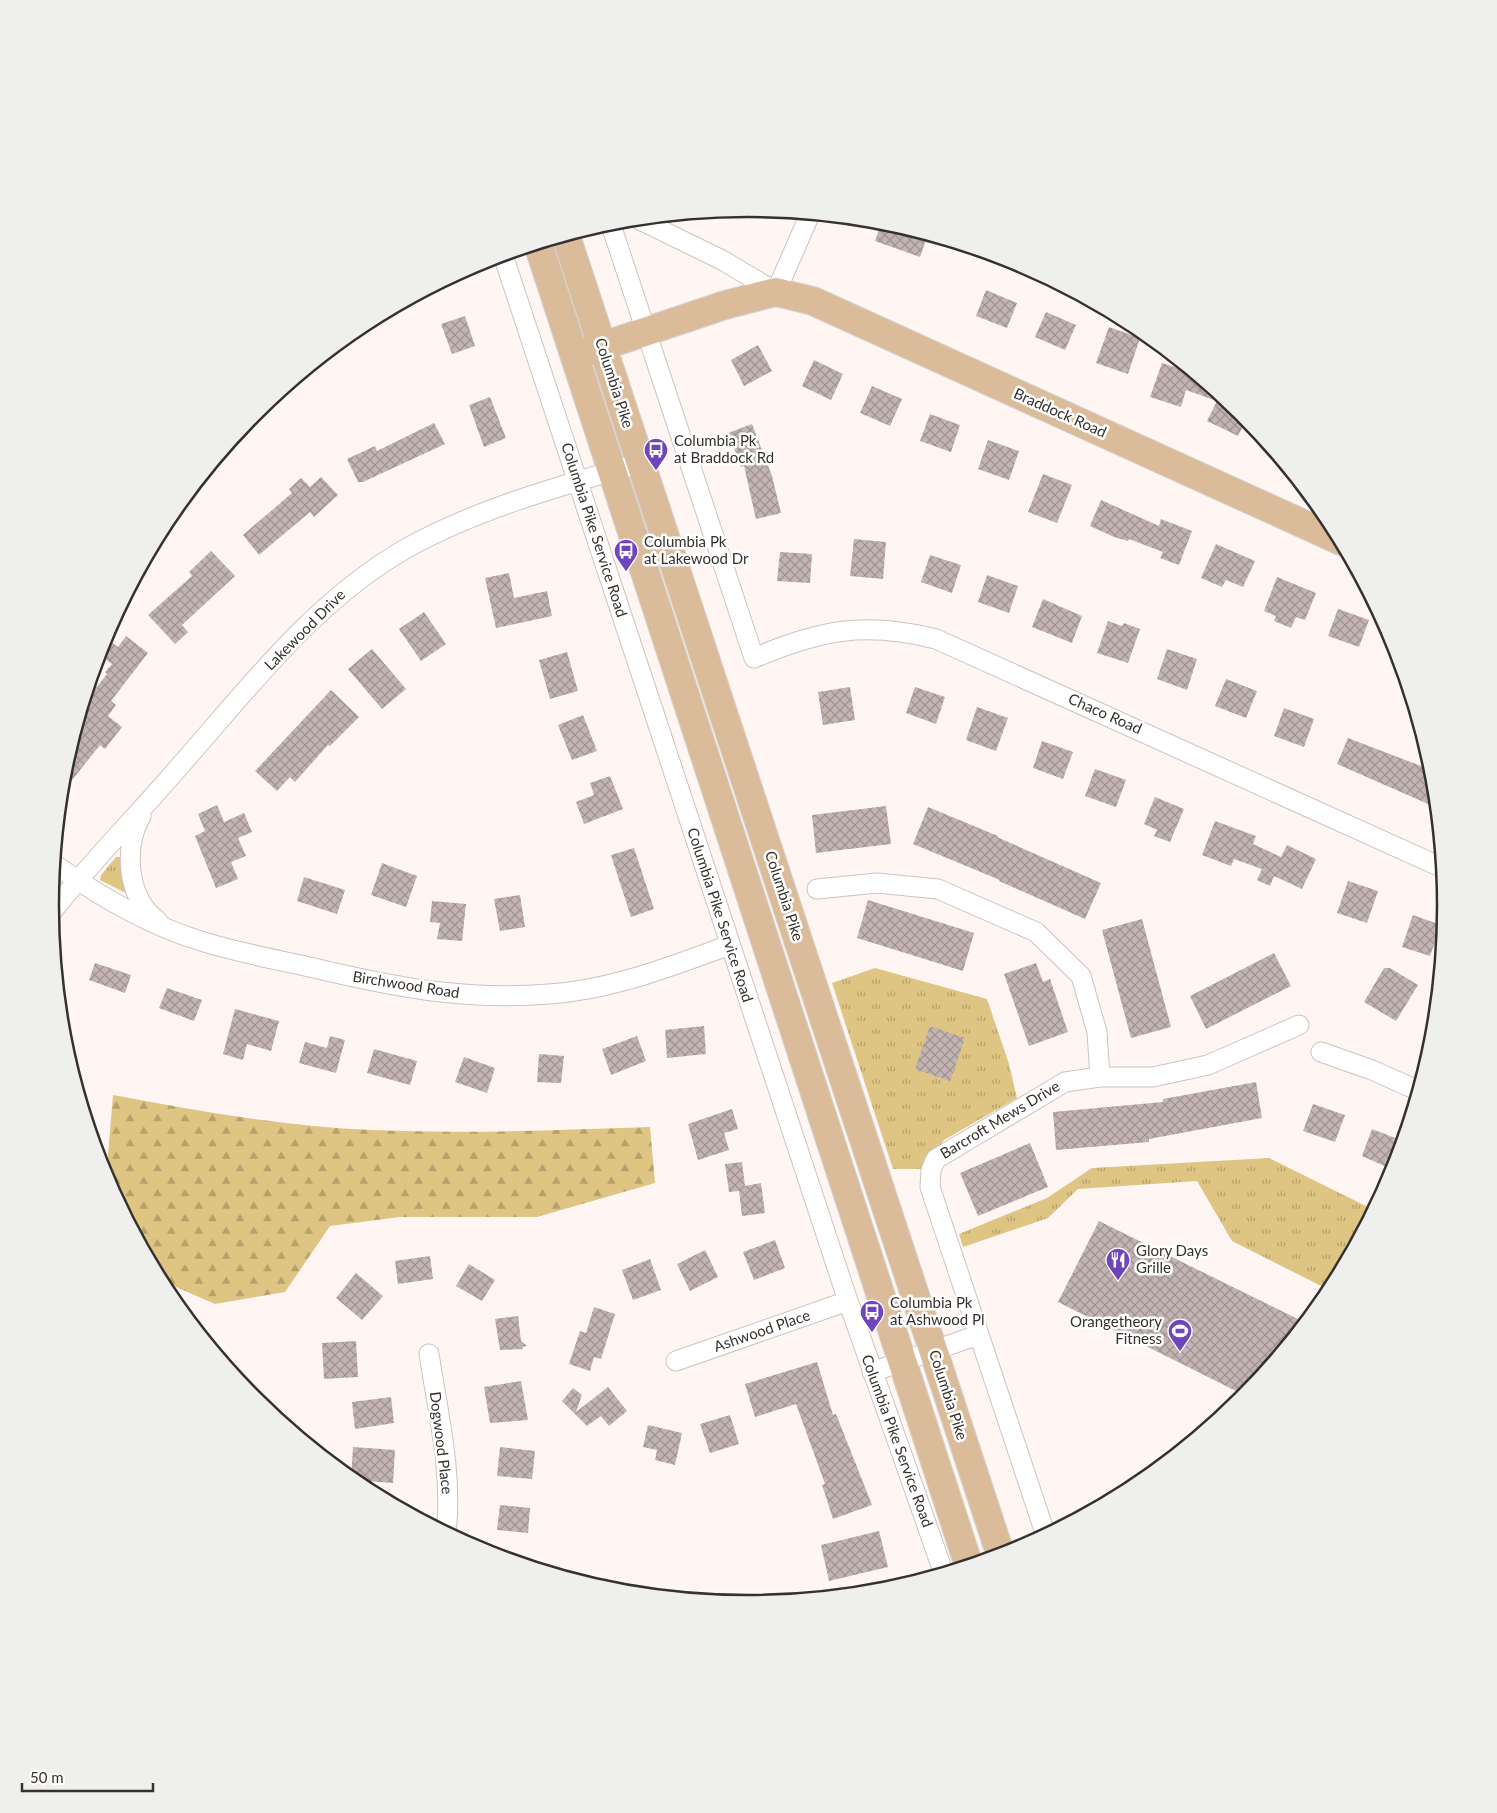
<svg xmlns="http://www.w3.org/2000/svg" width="1497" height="1813" viewBox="0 0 1497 1813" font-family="Lato,sans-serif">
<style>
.grass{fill:url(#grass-tufts)}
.forest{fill:url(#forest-firs)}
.building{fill:url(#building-cross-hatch)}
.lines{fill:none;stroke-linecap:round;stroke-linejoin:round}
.minor-casing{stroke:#cfc2bd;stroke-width:21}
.primary-casing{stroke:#d7d6d5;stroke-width:30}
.minor{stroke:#fff;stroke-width:19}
.primary{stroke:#dabc9a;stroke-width:28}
.labels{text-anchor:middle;stroke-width:5;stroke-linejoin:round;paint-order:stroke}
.street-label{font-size:15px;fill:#36312e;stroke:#fff}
.poi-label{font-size:15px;fill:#36312e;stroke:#fff;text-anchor:start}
.rim{fill:none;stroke:#36312e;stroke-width:2.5}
</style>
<defs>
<pattern id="grass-tufts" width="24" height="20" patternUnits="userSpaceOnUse" patternTransform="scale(1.25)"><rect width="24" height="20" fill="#dec583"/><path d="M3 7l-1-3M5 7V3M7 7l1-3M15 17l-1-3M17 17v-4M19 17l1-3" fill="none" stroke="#b5a16c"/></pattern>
<pattern id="forest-firs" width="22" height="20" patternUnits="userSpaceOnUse" patternTransform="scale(1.25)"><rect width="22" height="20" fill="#dec583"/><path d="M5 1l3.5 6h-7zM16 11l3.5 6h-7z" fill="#b5a16c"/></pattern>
<pattern id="building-cross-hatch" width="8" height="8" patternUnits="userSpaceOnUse" patternTransform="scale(1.25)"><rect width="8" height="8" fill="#c3b4b3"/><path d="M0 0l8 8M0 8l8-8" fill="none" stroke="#9f9392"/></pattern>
</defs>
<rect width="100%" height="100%" fill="#fff6f3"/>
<path class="grass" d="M116,857H121L126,893L100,880L101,875Z
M875,968L987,999L1009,1064L1017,1098L944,1140L924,1169H893L832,983Z
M1269,1158L1374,1210L1331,1291L1232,1241L1197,1181L1078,1189L1048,1218L963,1247L959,1234L1047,1198L1092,1168Z"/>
<path class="forest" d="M113,1095C199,1111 285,1127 373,1130C465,1134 558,1130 650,1127L655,1183L537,1217H400L330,1226L285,1292L215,1304L160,1280L106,1179Z"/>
<path class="building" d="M882,221L928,234L920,257L875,241Z
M986,290L1017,303L1007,328L976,316Z
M1046,312L1076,325L1065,350L1035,337Z
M465,316L475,346L452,354L441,324Z
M1109,327L1140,338L1128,374L1096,363Z
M758,345L772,371L744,386L731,360Z
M814,360L843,374L831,400L802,386Z
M1162,363L1196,374L1243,413L1247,418L1238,436L1207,421L1217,401L1186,390L1181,407L1150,397Z
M872,386L902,399L890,426L860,413Z
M490,397L506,438L484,447L469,405Z
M930,414L960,425L951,452L920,441Z
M434,423L445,444L363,482H358L347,459L375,446L377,451Z
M752,424L772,476L781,513L756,519L744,466L741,467L728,433Z
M988,440L1019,451L1009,480L978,469Z
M1043,474L1072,485L1057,523L1028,512Z
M321,477L338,495L314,517L310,512L259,555L243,535L292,493L289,489L301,478L310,487Z
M1101,500L1159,526L1161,519L1192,531L1179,565L1160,558L1163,552L1129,539L1128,541L1114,537L1090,526Z
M854,539L886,542L883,579L850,576Z
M1216,544L1255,561L1243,587L1226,580L1222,587L1201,578Z
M211,551L235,576L182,625L188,632L175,644L148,615L192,576L189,572Z
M780,552L812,554L810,583L777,581Z
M930,555L961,565L952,593L921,582Z
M509,573L514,598L547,591L552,616L496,628L485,578Z
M987,575L1018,586L1009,613L978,602Z
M1277,577L1316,593L1305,620L1296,617L1291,628L1274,621L1276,616L1264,611Z
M1043,599L1082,616L1072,643L1032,627Z
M1338,609L1369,620L1359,647L1328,636Z
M424,612L446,644L421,661L399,629Z
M1108,621L1122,626L1124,623L1140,629L1128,663L1097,653Z
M126,636L148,653L111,701L116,705L108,716L122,727L105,749L100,745L61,794L63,770L84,703L107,674L105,672L112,664L99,654L103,639L104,637L118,647Z
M372,649L406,689L382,709L348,669Z
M1167,649L1197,659L1187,690L1157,679Z
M567,652L578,691L550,699L539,660Z
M1226,679L1257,691L1246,718L1215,706Z
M850,687L855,720L823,725L818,692Z
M915,687L945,697L936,724L906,713Z
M331,690L359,717L330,746L328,745L295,782L290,777L277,791L255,771Z
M977,707L1008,718L996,751L966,740Z
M1284,708L1314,719L1304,747L1274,736Z
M583,715L597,751L572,760L558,725Z
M1348,738L1434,771L1435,787L1428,804L1337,764Z
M1042,741L1073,752L1063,779L1033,768Z
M1095,769L1126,780L1116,807L1085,796Z
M610,776L623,809L584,824L576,802L594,795L590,783Z
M1155,797L1184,809L1170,842L1154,836L1157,830L1144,824Z
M217,805L224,822L244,813L252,832L238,838L246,856L231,862L238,879L216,888L195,836L205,831L198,814Z
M886,806L891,844L816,853L812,815Z
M928,807L998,836L997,837L1101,883L1085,919L999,881L1000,880L913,844Z
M1215,821L1256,836L1253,844L1281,857L1287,845L1316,859L1302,889L1274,876L1270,886L1257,880L1262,869L1234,859L1231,866L1202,855Z
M634,848L654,909L631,917L611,855Z
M382,863L417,876L406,907L371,895Z
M304,877L345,890L337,914L297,901Z
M1348,881L1378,891L1367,923L1337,913Z
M520,895L525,927L500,931L494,899Z
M868,900L974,933L963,971L857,938Z
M432,901L466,904L462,941L437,939L440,923L430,922Z
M1413,915L1441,925L1430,956L1402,947Z
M1142,919L1171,1027L1131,1038L1102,930Z
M1274,953L1291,986L1206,1029L1190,996Z
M95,963L131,975L125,993L89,980Z
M1036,963L1043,982L1050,979L1068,1032L1029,1046L1004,974Z
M1384,968H1390L1418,985L1396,1021L1364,1002Z
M167,988L202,1000L194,1021L159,1008Z
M235,1009L279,1021L271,1051L247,1044L243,1060L223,1054Z
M704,1026L706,1054L667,1058L665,1030Z
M930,1026L965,1038L950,1081L915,1069Z
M330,1036L345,1040L336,1073L299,1063L305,1042L327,1048Z
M637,1036L646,1061L611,1075L602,1049Z
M374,1049L417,1061L410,1085L367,1073Z
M539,1054L564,1056L561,1083L537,1082Z
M464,1057L495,1068L487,1093L455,1082Z
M1256,1082L1262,1118L1149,1139V1142L1056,1150L1053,1112L1163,1102V1099Z
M1313,1104L1345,1115L1335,1142L1303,1131Z
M732,1109L738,1129L724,1133L729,1150L698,1160L688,1124Z
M1372,1129L1403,1141L1391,1169L1362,1156Z
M1030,1143L1048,1187L978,1216L960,1173Z
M742,1162L745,1186L761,1183L765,1213L742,1216L739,1191L729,1192L725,1164Z
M1099,1221L1178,1260L1306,1323L1246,1396L1058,1302Z
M775,1240L785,1268L754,1280L743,1252Z
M705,1250L718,1277L690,1291L677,1264Z
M430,1256L433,1279L398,1284L395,1261Z
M650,1259L661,1290L633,1300L622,1270Z
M469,1264L495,1280L482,1301L456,1286Z
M356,1273L383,1296L362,1320L336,1298Z
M594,1307L615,1314L601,1359L594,1357L590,1371L569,1364L580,1331L586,1333Z
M518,1316L521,1341L527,1346L522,1347L523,1349L500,1350L495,1319Z
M356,1341L358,1377L324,1379L322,1343Z
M817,1362L833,1415L836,1414L872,1505L833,1519L822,1485L825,1484L796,1404L755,1417L745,1384Z
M521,1381L528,1420L490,1423L484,1387Z
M608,1387L627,1411L609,1426L601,1416L587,1426L562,1401L573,1388L582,1395L576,1412Z
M391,1397L394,1423L355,1429L352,1402Z
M730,1415L739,1444L710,1453L700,1424Z
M648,1425L682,1433L675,1465L655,1460L657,1450L643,1447Z
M353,1447L395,1450L393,1483L351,1480Z
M500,1447L535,1451L532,1479L497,1476Z
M500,1505L530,1508L528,1533L497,1530Z
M879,1531L888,1567L829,1581L821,1545Z"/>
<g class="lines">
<defs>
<path id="minor" d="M638,219L722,260L776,292L810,214
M610,222L754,658C820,630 865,621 936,639L1443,868
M503,255L848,1301L944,1574
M141,816C123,848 127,899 158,921
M54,864C100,897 150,926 204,942C240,953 278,960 314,968C394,987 466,1001 549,994C612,990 671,966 730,945
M817,889L877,883L938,889L1036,932L1081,976L1097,1032L1100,1077
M51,913C90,863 137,816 179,767C249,688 314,601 407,548C479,508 561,486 640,463
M1321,1052L1372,1070L1419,1091
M429,1354C438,1413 453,1473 446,1533
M676,1361L848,1301
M872,1372L978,1335
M1046,1536L930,1187L931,1170L936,1159L1065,1082L1100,1077H1153L1208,1065L1299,1025"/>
<path id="primary" d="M566,236L1001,1556
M538,244L969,1566
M585,352L725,305L776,292L813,301L1341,541"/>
</defs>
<use href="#minor" class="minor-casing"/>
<use href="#primary" class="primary-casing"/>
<use href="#minor" class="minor"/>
<use href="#primary" class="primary"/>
</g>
<defs>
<symbol id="bus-pin" viewBox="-11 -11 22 30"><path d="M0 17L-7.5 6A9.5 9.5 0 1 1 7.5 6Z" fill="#6f45bd" stroke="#fff"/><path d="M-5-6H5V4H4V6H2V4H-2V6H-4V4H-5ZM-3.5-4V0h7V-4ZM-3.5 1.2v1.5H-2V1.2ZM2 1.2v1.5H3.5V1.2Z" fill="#fff"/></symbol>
<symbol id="restaurant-pin" viewBox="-11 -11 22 30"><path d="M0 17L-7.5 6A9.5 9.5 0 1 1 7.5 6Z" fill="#6f45bd" stroke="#fff"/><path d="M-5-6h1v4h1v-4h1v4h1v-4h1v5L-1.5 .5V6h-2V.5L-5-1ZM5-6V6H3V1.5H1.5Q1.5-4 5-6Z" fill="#fff"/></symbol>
<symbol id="stadium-pin" viewBox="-11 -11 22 30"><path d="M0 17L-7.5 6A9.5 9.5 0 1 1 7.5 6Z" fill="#6f45bd" stroke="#fff"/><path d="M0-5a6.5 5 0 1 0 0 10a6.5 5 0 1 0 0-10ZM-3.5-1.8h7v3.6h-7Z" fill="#fff"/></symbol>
</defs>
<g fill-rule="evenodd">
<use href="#bus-pin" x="642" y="436" width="28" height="38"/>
<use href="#bus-pin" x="612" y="537" width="28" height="38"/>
<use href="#restaurant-pin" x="1104" y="1246" width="28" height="38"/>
<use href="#bus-pin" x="858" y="1298" width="28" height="38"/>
<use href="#stadium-pin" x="1166" y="1317" width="28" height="38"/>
</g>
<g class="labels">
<g class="street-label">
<text transform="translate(614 383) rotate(72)" y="5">Columbia Pike</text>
<text transform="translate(1060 413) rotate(24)" y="5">Braddock Road</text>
<text transform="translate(594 530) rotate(72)" y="5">Columbia Pike Service Road</text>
<text transform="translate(305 630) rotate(-45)" y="5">Lakewood Drive</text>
<text transform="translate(1105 714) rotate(24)" y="5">Chaco Road</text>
<text transform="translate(784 896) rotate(72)" y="5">Columbia Pike</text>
<text transform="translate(720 915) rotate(72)" y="5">Columbia Pike Service Road</text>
<text transform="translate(406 985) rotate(9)" y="5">Birchwood Road</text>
<text transform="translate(1000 1120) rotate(-31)" y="5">Barcroft Mews Drive</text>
<text transform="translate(762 1331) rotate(-19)" y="5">Ashwood Place</text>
<text transform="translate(948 1395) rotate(72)" y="5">Columbia Pike</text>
<text transform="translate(897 1441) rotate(70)" y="5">Columbia Pike Service Road</text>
<text transform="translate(441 1443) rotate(83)" y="5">Dogwood Place</text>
</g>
<g class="poi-label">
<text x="674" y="446">Columbia Pk<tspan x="674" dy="17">at Braddock Rd</tspan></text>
<text x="644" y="547">Columbia Pk<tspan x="644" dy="17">at Lakewood Dr</tspan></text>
<text x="1136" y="1256">Glory Days<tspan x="1136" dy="17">Grille</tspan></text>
<text x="890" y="1308">Columbia Pk<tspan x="890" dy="17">at Ashwood Pl</tspan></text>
<text x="1162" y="1327" text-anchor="end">Orangetheory<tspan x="1162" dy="17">Fitness</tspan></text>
</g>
</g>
<path d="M0 0H1497V1813H0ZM59 906a689 689 0 1 1 1378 0a689 689 0 1 1-1378 0Z" fill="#efefee" fill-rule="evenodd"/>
<path class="rim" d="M59 906a689 689 0 1 1 1378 0a689 689 0 1 1-1378 0Z"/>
<path d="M22 1783v8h131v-8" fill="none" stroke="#36312e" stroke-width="2.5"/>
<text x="30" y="1783" font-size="15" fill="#36312e" stroke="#ffffff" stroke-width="4" paint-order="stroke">50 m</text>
</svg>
